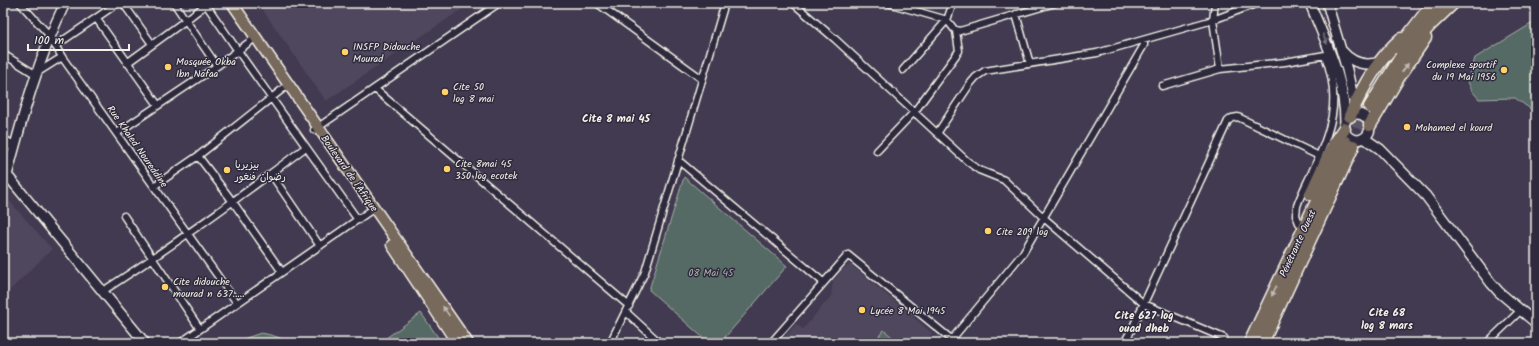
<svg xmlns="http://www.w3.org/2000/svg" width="1539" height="346" viewBox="0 0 1539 346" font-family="Kalam,'Playpen Sans Arabic',sans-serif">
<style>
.built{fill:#50465d}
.green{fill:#566b65;stroke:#a5aea6}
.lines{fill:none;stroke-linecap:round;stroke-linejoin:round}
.highway-tunnel{stroke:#5d5567;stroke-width:12;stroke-dasharray:12 6;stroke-linecap:butt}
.street-casing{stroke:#f4f1e8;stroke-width:9}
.secondary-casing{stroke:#f4f1e8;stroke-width:12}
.primary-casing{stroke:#f4f1e8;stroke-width:13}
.highway-casing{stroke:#f4f1e8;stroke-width:15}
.street{stroke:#2f2a3d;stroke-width:6}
.secondary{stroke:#2f2a3d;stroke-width:9}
.primary{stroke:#77695c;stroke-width:10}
.highway{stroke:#77695c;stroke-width:12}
.oneway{fill:#747079}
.oneway2{fill:#c2bbb0}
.poi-dot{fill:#ffd166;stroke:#2f2a3d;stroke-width:1.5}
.labels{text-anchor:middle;stroke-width:3;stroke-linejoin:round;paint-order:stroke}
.poi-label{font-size:10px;fill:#f4f1e8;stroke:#2f2a3d;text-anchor:start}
.street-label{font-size:10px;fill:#f4f1e8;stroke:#2f2a3d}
.park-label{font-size:10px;fill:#adb5ad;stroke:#2f2a3d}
.neighbourhood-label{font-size:11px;font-weight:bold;fill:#f4f1e8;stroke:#2f2a3d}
</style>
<rect width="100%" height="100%" fill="#423a50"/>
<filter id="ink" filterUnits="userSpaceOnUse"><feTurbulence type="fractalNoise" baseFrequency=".025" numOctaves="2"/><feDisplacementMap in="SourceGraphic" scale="8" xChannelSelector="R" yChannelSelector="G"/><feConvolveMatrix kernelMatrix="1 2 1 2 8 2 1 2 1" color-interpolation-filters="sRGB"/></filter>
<g filter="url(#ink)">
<path class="built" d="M258,3H471L326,101Z
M6,197L52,249L6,294L3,291V200Z
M850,264L932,333L930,336L938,343H780L796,324L803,329L831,296L833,281L843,269Z"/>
<path class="green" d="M1536,21V113L1515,98L1479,99L1472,91L1468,82L1475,58Z
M684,177L787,266L720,343H709L649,290Z
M421,313L442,343H379Z
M884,330L899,343H873Z
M261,333C272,335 280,337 289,343H238L246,338Z"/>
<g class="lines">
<path class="highway-tunnel" d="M1345,142L1359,114
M1353,146L1370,107"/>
<defs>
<path id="street" d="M20,3L49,35L62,57L237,303
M123,3L152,44
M174,3L217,66
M205,3L238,51L358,220
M597,3L702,79
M793,3L835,39L967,161L979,170L1004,180L1044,218L1144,304L1224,338
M888,3L947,20L954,29L960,31L1055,3
M1215,3L1213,20L1220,69L1285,62L1331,54
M1016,14L1030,64
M96,18L158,105
M55,46L118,3
M3,54L35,74L62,57
M127,63L186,20L208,3
M903,70L947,20L953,3
M1162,86L1220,69
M375,89L629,306
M314,130L499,3
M938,132L970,84L976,77L985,71L1097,53L1213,20L1258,3
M117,133L217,66L251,41
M877,151L915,111L959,51L956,31
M198,156L233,202L282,272
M678,160L823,282
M271,174L320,246
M154,186L198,156L284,88
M124,216L200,329
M1299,223L1296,215L1297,206C1301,194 1307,183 1312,172C1331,131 1342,100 1325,56
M103,291C173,246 240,197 306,147
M626,312L660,343
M952,339L1023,253L1144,45V40
M180,343L370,211
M610,343L645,272L725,3
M771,343L848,255L956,343
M1124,343L1132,329L1228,121L1232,118L1238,117L1319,156
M1487,343L1521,310"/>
<path id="secondary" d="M1310,3C1325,42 1345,78 1345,122
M1327,3L1347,70L1355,106
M1342,51C1353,64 1367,67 1382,61
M1344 127a13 13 0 1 1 26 0a13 13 0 1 1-26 0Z
M1364,138L1380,149L1426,196L1491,283L1499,292L1536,323
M3,140L14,147
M7,175L145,343
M3,180L7,175C23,115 38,59 65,3"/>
<path id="primary" d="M232,3L468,343
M392,245L457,343"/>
<path id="highway" d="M1399,48L1425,14L1436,3
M1370,107L1403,54L1432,23L1453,3
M1350,116C1362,88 1378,59 1401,39
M1370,125L1398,78L1425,38
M1311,194L1335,142L1344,129
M1250,343L1345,142
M1262,343L1353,146"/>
</defs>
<use href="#street" class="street-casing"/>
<use href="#secondary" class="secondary-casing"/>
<use href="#primary" class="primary-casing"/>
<use href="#highway" class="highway-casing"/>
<use href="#street" class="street"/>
<use href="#secondary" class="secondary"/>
<use href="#primary" class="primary"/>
<use href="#highway" class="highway"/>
</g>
<defs><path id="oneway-solid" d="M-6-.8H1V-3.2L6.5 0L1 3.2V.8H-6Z"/></defs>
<use class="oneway" href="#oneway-solid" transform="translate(1325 39) rotate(68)"/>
<g class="oneway2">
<use href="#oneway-solid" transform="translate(1405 68) rotate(-55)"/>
<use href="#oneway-solid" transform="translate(1274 291) rotate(115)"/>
<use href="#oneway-solid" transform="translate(446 311) rotate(-124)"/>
</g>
</g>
<g class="poi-dot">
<circle cx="345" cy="52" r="4"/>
<circle cx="168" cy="67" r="4"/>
<circle cx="1504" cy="70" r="4"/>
<circle cx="445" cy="92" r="4"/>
<circle cx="1407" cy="127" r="4"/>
<circle cx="447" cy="169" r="4"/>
<circle cx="227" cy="170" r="4"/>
<circle cx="988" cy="231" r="4"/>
<circle cx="165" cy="287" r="4"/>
<circle cx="862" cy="310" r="4"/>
</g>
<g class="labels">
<g class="poi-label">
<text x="353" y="50">INSFP Didouche<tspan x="353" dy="12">Mourad</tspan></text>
<text x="176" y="65">Mosquée Okba<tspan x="176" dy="12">Ibn Nafaa</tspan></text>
<text x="1496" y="68" text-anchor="end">Complexe sportif<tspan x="1496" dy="12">du 19 Mai 1956</tspan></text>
<text x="453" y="90">Cite 50<tspan x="453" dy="12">log 8 mai</tspan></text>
<text x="1415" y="131">Mohamed el kourd</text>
<text x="455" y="167">Cite 8mai 45<tspan x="455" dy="12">350 log ecotek</tspan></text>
<text x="235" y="168">بيزيريا<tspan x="235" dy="12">رضوان فنغور</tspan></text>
<text x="996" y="235">Cite 209 log</text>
<text x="173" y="285">Cite didouche<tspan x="173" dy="12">mourad n 637.....</tspan></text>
<text x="870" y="314">Lycée 8 Mai 1945</text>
</g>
<g class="street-label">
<text transform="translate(138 146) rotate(55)" y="4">Rue Khaled Noureddine</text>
<text transform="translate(350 173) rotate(55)" y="4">Boulevard de l'Afrique</text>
<text transform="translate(1297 243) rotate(-65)" y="4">Pénétrante Ouest</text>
</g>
<g class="park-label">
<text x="711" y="276">08 Mai 45</text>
</g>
<g class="neighbourhood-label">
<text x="616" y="122">Cite 8 mai 45</text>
<text x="1387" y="316">Cite 68<tspan x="1387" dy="13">log 8 mars</tspan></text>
<text x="1144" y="319">Cite 627 log<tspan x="1144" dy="13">ouad dheb</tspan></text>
</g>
</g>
<rect width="1539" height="346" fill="none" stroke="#2f2a3d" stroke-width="16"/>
<rect x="8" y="8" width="1523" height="330" fill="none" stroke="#f4f1e8" stroke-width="1.5" filter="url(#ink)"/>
<path d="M28 44v6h101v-6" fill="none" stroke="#f4f1e8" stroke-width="2"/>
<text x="34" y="44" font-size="12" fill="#f4f1e8" stroke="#2f2a3d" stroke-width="3" paint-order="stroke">100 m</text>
</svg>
